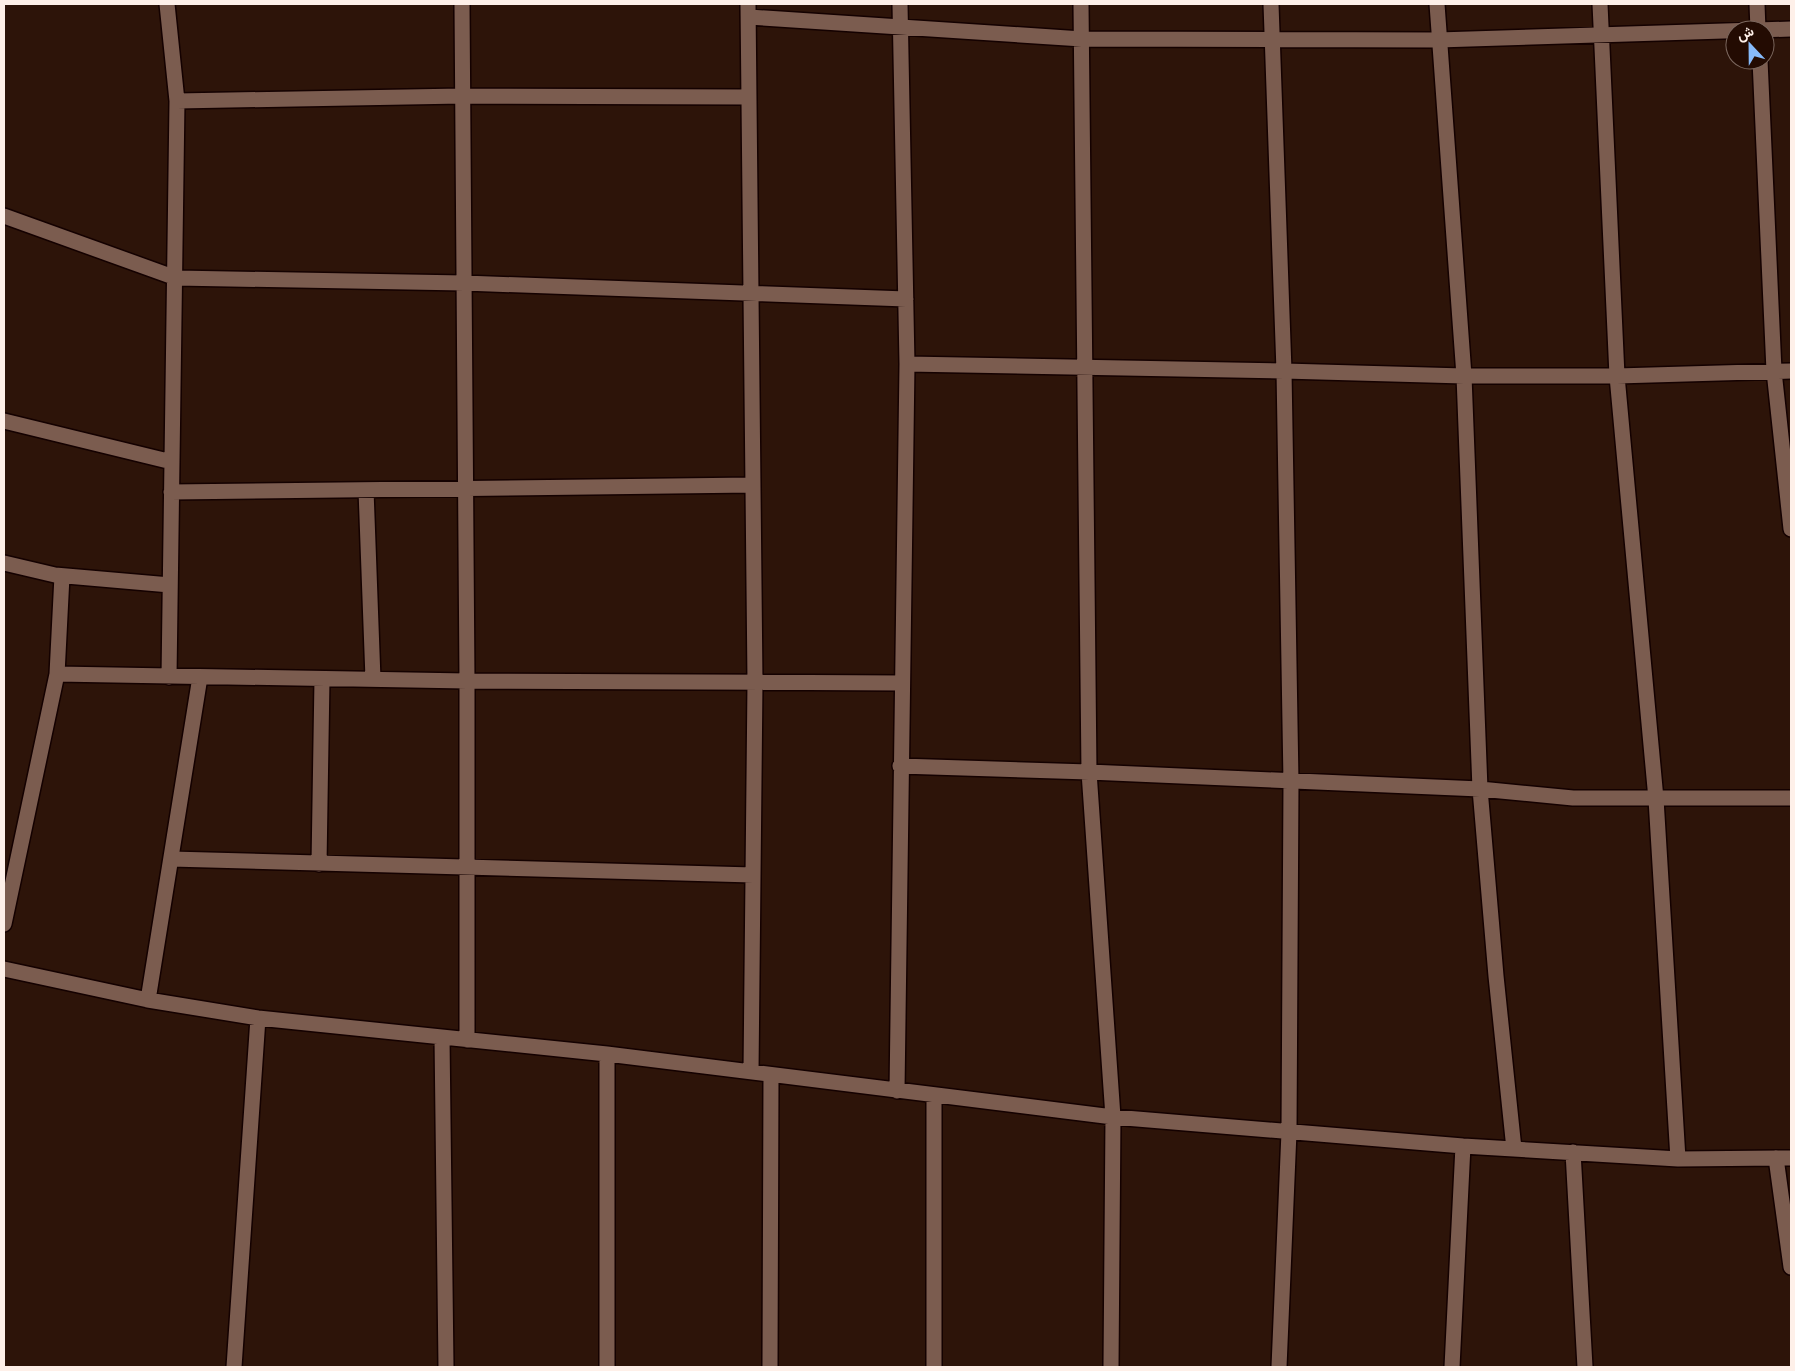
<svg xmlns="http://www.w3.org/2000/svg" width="1795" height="1371" viewBox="0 0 1795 1371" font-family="'Exo 2',Vazirmatn,sans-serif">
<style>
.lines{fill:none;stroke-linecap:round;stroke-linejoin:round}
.street-casing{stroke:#140100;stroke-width:18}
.street{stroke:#7b5c4f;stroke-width:15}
</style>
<rect width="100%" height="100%" fill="#2d1409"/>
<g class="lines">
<defs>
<path id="street" d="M167,4L177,101L169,677
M462,4L467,681V1040
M748,4L755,682L751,1072
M1081,4L1089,772L1113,1117L1111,1367
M1271,4L1284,371L1291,782L1289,1132L1279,1367
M1437,4L1464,376L1480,789L1496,976L1514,1149
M1600,4L1617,376L1656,799L1678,1159
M1757,4L1758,30
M749,17L1082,39L1438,40L1791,29
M1760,60L1774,371L1791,529
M177,101L462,96L749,97
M4,216L176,278L464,283L906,299
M907,364L1284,371L1464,376H1617L1791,371
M4,421L172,462
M366,490L373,679
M171,492L753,485
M4,563L55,575L170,585
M57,674L467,681L902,683
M900,766L1089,772L1480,789L1573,798H1791
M171,859L753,875
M319,864L322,679
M4,924L57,674L62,576
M4,969L148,1000L258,1018L607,1054L1113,1117L1463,1146L1678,1159L1791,1158
M148,1000L200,677
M442,1037L446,1367
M897,1091L907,364L900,4
M1573,1152L1585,1367
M1776,1158L1791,1267
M234,1367L258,1018
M607,1367V1054
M770,1367L771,1075
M934,1367V1096
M1452,1367L1463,1146"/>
</defs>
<use href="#street" class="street-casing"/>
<use href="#street" class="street"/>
</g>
<rect width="1795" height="1371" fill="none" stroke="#fef0e9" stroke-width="10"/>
<g transform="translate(1750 45) rotate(338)"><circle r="24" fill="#230b02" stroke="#7b675e"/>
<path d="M0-4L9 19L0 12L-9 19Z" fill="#87bbfb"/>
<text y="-8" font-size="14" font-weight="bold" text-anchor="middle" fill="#fef0e9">ش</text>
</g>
</svg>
